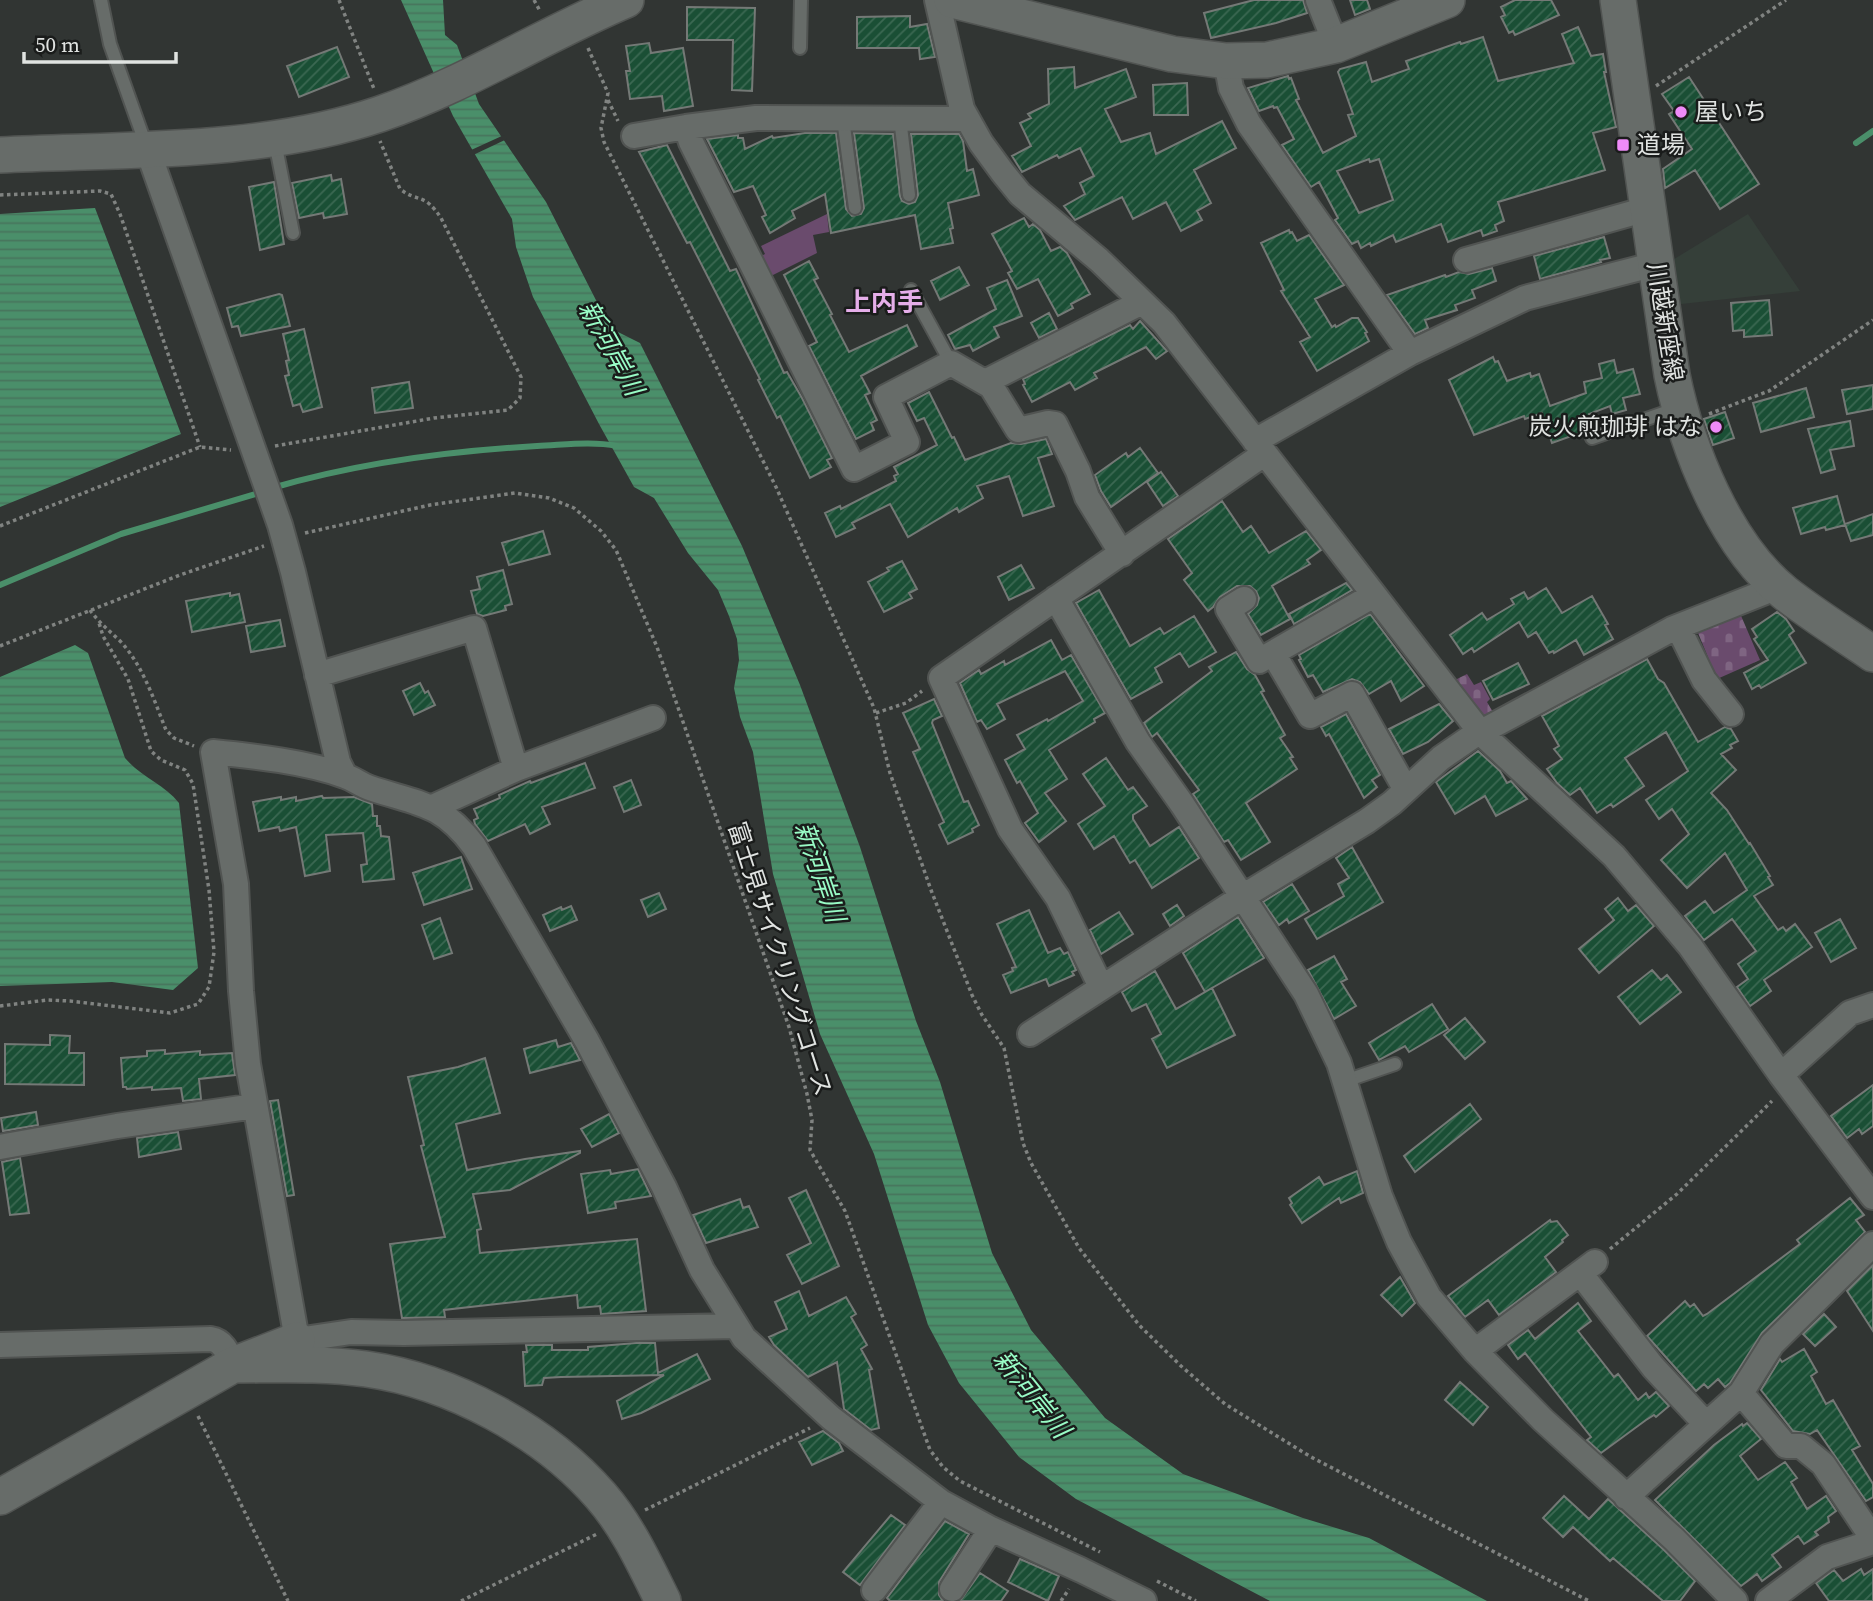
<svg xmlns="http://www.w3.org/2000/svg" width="1873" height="1601" viewBox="0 0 1873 1601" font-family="'Source Serif 4','Noto Sans JP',serif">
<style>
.built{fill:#353f39}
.green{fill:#6a4b6d}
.cemetery{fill:url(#cemetery-stones)}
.water{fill:url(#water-rules)}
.pier{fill:#313533}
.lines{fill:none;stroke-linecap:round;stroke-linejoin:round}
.stream{stroke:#4a8f6a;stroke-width:6}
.building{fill:url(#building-hatch);stroke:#747976;stroke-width:2;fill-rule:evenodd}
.lane-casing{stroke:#515452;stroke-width:16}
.street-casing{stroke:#515452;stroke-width:28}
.secondary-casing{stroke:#515452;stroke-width:38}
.path{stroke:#808381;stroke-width:3.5;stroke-dasharray:3.5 3.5;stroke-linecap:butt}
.lane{stroke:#676c69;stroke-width:12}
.street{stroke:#676c69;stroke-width:24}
.secondary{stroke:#676c69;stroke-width:35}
.poi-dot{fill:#ee8bf8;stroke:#1a1c1b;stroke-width:2.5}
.labels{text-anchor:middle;stroke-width:5;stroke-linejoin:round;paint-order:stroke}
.poi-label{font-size:24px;fill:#e0e3e1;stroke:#1a1c1b;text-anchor:start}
.street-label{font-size:24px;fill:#e0e3e1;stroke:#1a1c1b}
.neighbourhood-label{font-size:26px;font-weight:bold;fill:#e5aee9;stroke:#1a1c1b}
.water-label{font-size:26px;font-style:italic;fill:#99fcc6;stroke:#1a1c1b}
</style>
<defs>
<pattern id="cemetery-stones" width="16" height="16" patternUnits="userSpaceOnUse" patternTransform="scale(1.75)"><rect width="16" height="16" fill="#6a4b6d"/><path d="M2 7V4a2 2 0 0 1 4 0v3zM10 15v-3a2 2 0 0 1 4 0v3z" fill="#7f6582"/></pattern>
<pattern id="water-rules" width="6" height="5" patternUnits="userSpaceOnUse" patternTransform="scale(1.75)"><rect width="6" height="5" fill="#4a8f6a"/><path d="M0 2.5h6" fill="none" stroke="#48755d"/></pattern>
<pattern id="building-hatch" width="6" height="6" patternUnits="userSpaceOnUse" patternTransform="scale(1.75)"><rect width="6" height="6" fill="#1a4f35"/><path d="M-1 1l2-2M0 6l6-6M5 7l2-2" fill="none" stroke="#3b6852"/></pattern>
</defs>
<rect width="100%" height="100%" fill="#313533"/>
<path class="built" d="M1748,214L1800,291L1672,305L1666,264Z"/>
<path class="green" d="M827,214L829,232L813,235L817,253L767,278L757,258L765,254L761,246Z"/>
<path class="cemetery" d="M1739,611L1760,660L1717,679L1696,628Z
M1467,674L1474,685L1481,682L1490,699L1487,702L1494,714L1481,721L1449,683Z"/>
<path class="water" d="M401,0H443L445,35L457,45L479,104L546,202L601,310L616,331L640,343L742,546L800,685L860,847L916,1021L940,1082L992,1253L1031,1330L1105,1418L1183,1474L1303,1518L1369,1538L1487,1601H1270L1076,1499L1019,1457L959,1383L928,1325L874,1154L820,1034L773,874L753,752L740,717L734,688L739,660L737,639L729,616L718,590L688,553L654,498L634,487L599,424L533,297L516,247L512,219L453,116Z
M95,208L181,434L0,507V214Z
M75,645L88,653L125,758C141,777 164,784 179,803L198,968L173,990L112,982L0,986V677Z"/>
<path class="pier" d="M504,135L507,139L471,156L469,151Z"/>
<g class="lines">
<path class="stream" d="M1856,143L1873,131
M272,488C358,463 448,451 537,446C564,445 591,441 617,446
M0,585L121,534L262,492"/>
</g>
<path class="building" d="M1254,0H1303L1307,13L1276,23L1211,38L1204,13Z
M1350,0H1367L1370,9L1355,15Z
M1515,0H1551L1559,15L1515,35L1513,31L1509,33L1501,17L1505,15L1501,7Z
M687,7L755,8L752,91L732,90L733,40H687Z
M910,16V27L927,24L935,57L920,59L919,48H857V17Z
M1578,27L1591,56L1603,54L1606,72H1604L1616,127L1593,133L1605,170L1498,202L1504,221L1495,225L1497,231L1483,236L1481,230L1448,242L1441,224L1396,242L1393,235L1371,246L1370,243L1361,248L1358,241L1352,244L1335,220L1338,218L1319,182L1311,187L1282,145L1294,139L1277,107L1274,108L1273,106L1259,111L1248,88L1288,76L1289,79L1291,78L1299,99L1296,100L1323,153L1356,136L1348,115L1353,114L1338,72L1340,69L1366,62L1372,82L1409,69L1406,61L1460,42L1461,44L1483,37L1498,81L1574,63L1562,34ZM1369,159L1370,162L1379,159L1393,200L1359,213L1337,171Z
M649,43L651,53L683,48L693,106L664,111L662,96L630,99L626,71H630L626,46Z
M337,47L349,77L299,97L287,66Z
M1074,67L1075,88L1126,69L1136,97L1105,109L1121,142L1150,133L1156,154L1222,121L1236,148L1194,170L1211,203L1197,211L1202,220L1181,231L1166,202L1133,219L1122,197L1075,220L1064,206L1085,194L1080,183L1094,176L1080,148L1059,158L1057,155L1022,172L1012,156L1031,146L1020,123L1031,118L1028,114L1049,104L1048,69Z
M1689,77L1759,184L1720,209L1695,170L1665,188L1663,169L1692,149L1669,114L1674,111L1662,94Z
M1187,83L1188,115H1154L1153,85Z
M805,133H836L846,209L852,216L861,214L864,208L854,133L893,134L900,196L902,201L909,204L915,202L918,195L911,134H959L963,141L967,171L973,169L979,195L948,203L953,228L950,229L953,243L921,249L915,215L831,233L825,194L792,211L795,218L770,233L762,217L766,215L753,186L734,192L707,139L738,135V138H743L745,149L772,136L773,138Z
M667,145L730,271L736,269L784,373L787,372L802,398L832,458L827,460L831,467L810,478L780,416L777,418L758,380L760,379L690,242L687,243L639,152Z
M331,175L332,181L341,179L347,214L324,218L323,213L299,218L292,183Z
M274,182L284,244L260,250L249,187Z
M1024,218L1029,227L1033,224L1040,230L1051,251L1060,247L1067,253L1090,294L1071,304L1073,308L1058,316L1038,279L1017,289L1008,273L1012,271L992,234Z
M1289,230L1290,233L1292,232L1297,241L1309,235L1344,285L1315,299L1332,327L1335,325L1336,327L1352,318H1358L1367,332L1365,333L1369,341L1317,371L1300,342L1310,337L1281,291L1284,290L1261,243Z
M1604,237L1610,258L1600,260L1601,262L1540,279L1534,256Z
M809,261L818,278L814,280L832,314L830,315L849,352L907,325L917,346L861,376L870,393L865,395L877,420L871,423L874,430L856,439L809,346L817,342L784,275Z
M959,267L969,285L940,300L931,281Z
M1492,268L1496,281L1472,290L1475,298L1455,305L1457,310L1425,320L1428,328L1415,334L1387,295L1445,275L1446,277L1459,272L1469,274Z
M1007,280L1022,316L994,327L999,337L973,351L970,345L955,349L948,335L996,309L987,288Z
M279,294L282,295L290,326L241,336L238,326L232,327L227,308Z
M1769,300L1772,335L1744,337V330L1733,331L1731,303Z
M1049,313L1057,329L1039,338L1031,323Z
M1140,321L1167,351L1156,359L1146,347L1094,373L1097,378L1075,390L1070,382L1032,402L1023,385L1025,384L1023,379L1130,325L1133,329Z
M304,329L322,407L303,412L300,404L293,406L285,376L289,375L286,361L289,360L283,334Z
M1493,357L1495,362L1498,361L1507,381L1530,373L1531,377L1539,374L1550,406L1586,393L1584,382L1602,378L1599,364L1614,360L1617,373L1633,369L1640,394L1623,398L1626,410L1612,414L1610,406L1589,414L1594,428L1552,443L1542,413L1525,419L1524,416L1474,435L1449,380Z
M409,382L413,408L375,413L372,388Z
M1873,385V409L1847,414L1842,390Z
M1806,388L1814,417L1761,432L1753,403Z
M929,392L952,438L954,437L965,460L1011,443L1021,444L1046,439L1052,454L1038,458L1054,506L1023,516L1009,476L977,486L983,498L959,512L957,508L908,537L890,504L852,523L855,528L836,537L825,513L840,506L841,509L896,481L894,476L898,474L894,467L937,445L924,418L917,421L908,403Z
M1725,412L1734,438L1713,445L1704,419Z
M1850,421L1854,446L1830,450L1835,469L1821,473L1808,429Z
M1140,448L1158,473L1111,507L1101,491L1095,475L1126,453L1128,457Z
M1161,472L1178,496L1163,506L1147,482Z
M1837,496L1845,525L1826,530L1825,527L1801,534L1793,508Z
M1222,501L1243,532L1251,526L1269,553L1306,531L1321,550L1307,560L1310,564L1272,586L1290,619L1261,635L1248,614L1257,605L1259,598L1256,591L1250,586H1237L1220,597L1213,607L1208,611L1184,580L1192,573L1168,539Z
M1873,514V535L1851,541L1845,524Z
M543,531L550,554L509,565L502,543Z
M902,561L917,589L909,593L912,598L884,612L868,582L889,571L887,568Z
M1021,565L1034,588L1009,600L998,577Z
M503,570L512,604L505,606L506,610L483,616L477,614L471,591L480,589L477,577Z
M1346,583L1352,590L1294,624L1289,614Z
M1546,588L1562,613L1592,596L1608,624L1605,625L1613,639L1584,655L1576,640L1554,653L1553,651L1549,653L1536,632L1528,637L1519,622L1474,652L1472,648L1463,654L1450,635L1482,613L1487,620L1514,604L1511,599L1524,592L1528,599Z
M1099,590L1130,646L1160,628L1164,634L1194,616L1216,652L1189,667L1180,653L1155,668L1162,682L1131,699L1076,603Z
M230,593V596L239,594L245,622L192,632L186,601Z
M1777,612L1786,619L1794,631L1789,635L1806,663L1761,688L1759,685L1752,689L1744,673L1768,660L1754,639L1757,637L1752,629Z
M1370,614L1424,686L1401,701L1391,681L1369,694L1360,682L1352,679L1323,692L1313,675L1308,677L1299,660L1301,659L1299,655Z
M280,620L285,646L251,652L246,626Z
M1051,640L1062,660L1071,655L1105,713L1094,719L1095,722L1049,750L1067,779L1045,793L1066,821L1039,842L1025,823L1038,813L1020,781L1017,783L1005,760L1025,749L1017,735L1047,719L1048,721L1083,701L1065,671L997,704L1005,719L987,729L981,720L977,722L960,683L979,670L981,674L1004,661L1005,665Z
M1236,652L1247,669L1255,675L1264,691L1261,692L1285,735L1280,738L1293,757L1290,758L1297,769L1246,803L1270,842L1241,860L1228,840L1224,842L1193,794L1199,790L1157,733L1152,737L1144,723L1212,671L1209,667Z
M1647,659L1658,679L1664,683L1698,742L1725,727L1731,729L1738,741L1730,745L1732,748L1721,754L1736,770L1711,793L1727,810L1749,844L1750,843L1770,876L1768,877L1773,885L1754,896L1778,930L1783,927L1786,931L1795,924L1812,947L1764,980L1771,991L1750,1006L1737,987L1748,979L1738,964L1756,951L1732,919L1704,940L1685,916L1705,901L1714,913L1747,890L1725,853L1687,888L1661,860L1689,834L1672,809L1659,819L1646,800L1688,771L1666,732L1625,758L1644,786L1613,807L1611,804L1597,813L1580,788L1570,795L1557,783L1547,769L1562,759L1554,749L1559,746L1542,716Z
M1518,663L1529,684L1493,700L1483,681Z
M420,683L425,693L428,691L435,705L414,715L403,691Z
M934,699L942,716L933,720L932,723L964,802L968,801L979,825L972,829L973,832L948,844L939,825L944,822L913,752L920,749L903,713Z
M1439,704L1453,721L1428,742L1403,754L1389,729Z
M1346,714L1380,775L1372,780L1377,787L1364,798L1329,734L1326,736L1321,727Z
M1478,751L1500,771L1507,783L1511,781L1527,799L1496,816L1485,796L1455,814L1436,782Z
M1106,758L1128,790L1133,787L1147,806L1133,815V819L1150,846L1179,827L1199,858L1152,888L1135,860L1130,863L1114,836L1094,849L1078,824L1105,806L1083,774Z
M585,763L595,788L542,807L550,824L530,834L525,824L488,841L475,824L474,820L478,818L474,809L500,798L499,795L530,781L531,783Z
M631,780L641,805L624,812L614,787Z
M322,796L323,798L354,797L372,804L373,816H377V826H380L381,836L389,837L394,879L363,882L361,865L367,864L363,833L326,835L330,871L305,876L296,827L280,831L279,827L259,831L253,802L281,797V800L296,797V801Z
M1352,847L1383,902L1317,939L1305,919L1344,896L1338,884L1349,878L1336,858Z
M461,857L472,889L424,905L413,873Z
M1292,884L1309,911L1289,923L1287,919L1279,925L1263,902Z
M659,893L666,909L648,917L641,900Z
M1618,898L1628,911L1636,905L1654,926L1599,973L1579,949L1614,920L1605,909Z
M1177,905L1184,916L1170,926L1163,914Z
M571,906L577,920L550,931L543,915L561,907L562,910Z
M1029,910L1048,953L1060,948L1064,954L1068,952L1076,970L1072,972L1074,975L1049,986L1046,979L1011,993L1003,975L1013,971L1012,968L1016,967L997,924Z
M1119,912L1133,934L1101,954L1090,930Z
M1238,917L1264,958L1205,992L1183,953Z
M440,918L452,953L434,959L422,925Z
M1840,919L1856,948L1831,962L1815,933Z
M1334,956L1347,979L1341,982L1356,1006L1334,1019L1308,970Z
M1652,970L1661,980L1667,975L1681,992L1640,1024L1618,997Z
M1155,971L1176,1009L1212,988L1235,1035L1167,1068L1152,1039L1161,1034L1146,1004L1132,1011L1122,992Z
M1432,1004L1448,1029L1409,1052L1405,1046L1379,1060L1369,1043Z
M1465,1018L1485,1042L1465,1059L1444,1035Z
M50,1035L70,1036L69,1053H84V1085L5,1084V1044L50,1045Z
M556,1040L558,1047L571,1043L580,1060L530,1073L524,1049Z
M165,1050V1054L200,1051V1055L232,1053L235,1075L199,1079L201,1099L183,1101L181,1088L152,1090V1087L127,1089L126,1087H123L121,1058L147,1056V1051Z
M485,1058L500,1113L456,1124L467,1170L525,1159L580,1151V1153L510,1190L473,1194L481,1229L477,1230L480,1253L637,1239L646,1311L601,1314L600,1306L578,1308L577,1295L444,1310L445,1317L402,1318L390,1244L445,1237L421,1146L424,1145L408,1077L458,1067Z
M1873,1085V1126L1862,1134L1859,1129L1847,1138L1831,1116Z
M278,1100L294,1195L287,1196L270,1101Z
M1470,1104L1481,1119L1415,1172L1404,1156Z
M36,1112L38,1125L3,1131L1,1118Z
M609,1114L619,1133L592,1147L581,1129Z
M178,1132L181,1149L139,1157L137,1138Z
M20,1158L29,1213L10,1215L2,1162Z
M638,1169L651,1196L615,1202L616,1208L588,1213L581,1174L610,1170L611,1174Z
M1357,1171L1363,1193L1341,1203L1339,1198L1302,1223L1290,1205L1292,1203L1289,1198L1319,1177L1324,1185Z
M806,1190L839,1266L802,1284L787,1255L811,1243L789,1198Z
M1850,1198L1864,1215L1856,1220L1865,1232L1762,1333L1730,1383L1725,1387L1718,1379L1708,1388L1704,1384L1696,1391L1647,1336L1685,1301L1690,1307L1694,1304L1703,1316L1707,1314L1800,1244L1797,1240Z
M740,1199L743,1208L749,1206L758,1227L706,1243L693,1215Z
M1550,1220L1551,1222L1557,1221L1568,1235L1562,1240L1563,1242L1545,1257L1556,1272L1499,1315L1488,1300L1465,1317L1448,1296Z
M1873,1265V1331L1847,1291Z
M1400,1277L1415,1303L1402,1316L1381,1295Z
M799,1291L809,1316L846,1297L856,1314L851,1317L867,1345L861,1349L872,1369L869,1370L879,1428L871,1430L844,1409L837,1362L808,1377L774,1345L769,1337L787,1329L775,1302Z
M1578,1303L1591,1321L1578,1331L1614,1377L1618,1374L1638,1400L1646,1393L1649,1398L1656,1392L1669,1406L1656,1417L1654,1415L1646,1420L1601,1453L1587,1440L1591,1437L1525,1353L1518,1359L1508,1345L1528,1330L1535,1339Z
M1824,1314L1836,1327L1815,1346L1803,1334Z
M636,1343H655L658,1373L697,1354L710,1379L641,1413L622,1419L617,1401L664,1375L561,1377L544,1378L542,1385L525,1386L523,1352H527L526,1345H552V1350H588V1347Z
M1804,1349L1817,1372L1811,1376L1826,1404L1833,1400L1860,1446L1852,1450L1873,1484V1497L1866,1501L1817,1430L1810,1434L1793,1431L1761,1390L1780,1359L1782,1362Z
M1460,1382L1488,1407L1473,1425L1445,1400Z
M1747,1423L1761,1439L1740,1456L1758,1480L1785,1462L1797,1478L1791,1482L1807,1509L1826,1496L1836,1511L1828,1517L1829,1522L1815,1532L1818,1535L1804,1544L1798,1536L1772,1555L1781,1567L1762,1581L1757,1574L1741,1586L1655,1500L1714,1445L1742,1424L1743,1426Z
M823,1431L839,1443L843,1451L812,1465L799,1442Z
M1564,1496L1589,1519L1608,1499L1664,1550L1695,1581L1680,1601H1663L1613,1558L1610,1561L1573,1527L1563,1537L1543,1518Z
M891,1515L905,1525L860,1585L843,1572Z
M945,1521L969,1534L939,1582V1595L943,1601H890L887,1598Z
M1020,1559L1059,1576L1048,1601L1008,1582Z
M1861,1569L1864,1575L1873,1569V1601H1829L1816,1583L1834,1570L1843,1581Z
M980,1573L1008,1591L1001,1601H960Z"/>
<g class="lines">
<defs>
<path id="lane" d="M101,0L110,44L147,148
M800,48L801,0
M900,118L909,195
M843,119L855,208
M275,142L293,233
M911,290L951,363
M1592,438L1678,408
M1345,1081L1395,1064"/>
<path id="street" d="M937,0L962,109L981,143L1003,173L1020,194L1099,260L1164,323L1481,733L1614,856L1690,946L1781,1075L1873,1197
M1318,0L1336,45
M1226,61L1231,88L1249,124L1410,353
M686,127L691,142L854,469L907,442L886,397L951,363L991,386L1018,430L1048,423L1055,424L1078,471L1087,497L1122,554
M634,136L686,127L756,118L966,119
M147,148L280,525L293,572L338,762L345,776
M1466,260L1647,209
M985,382L1142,302
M1255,441L1410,353L1525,298L1656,264
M1056,598L1138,742L1182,804L1306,994L1339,1063L1380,1196L1399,1242L1429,1297L1475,1351L1543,1420L1674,1539L1735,1601
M1244,599L1228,609L1259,661L1374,595
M1678,627L1704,680L1731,714
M1273,653L1310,716L1352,694L1406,790
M317,675L474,628L516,769
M433,807L516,769L653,718
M1101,987L1058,898L1010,829L941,678L1264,454
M1030,1034L1242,897L1367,821L1392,803L1441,758L1470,738L1672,629L1778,587
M1781,1075L1850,1013L1873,1005
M0,1147L117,1126L255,1106
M1580,1273L1653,1367L1705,1423
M735,1326L404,1333L351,1332L297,1340L248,1064L241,991L236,884L213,752C254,756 307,762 345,776C354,779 361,785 370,788C418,804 441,802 474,846L587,1041L664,1187L702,1270L744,1338L831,1418L941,1502L991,1529L1081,1570L1144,1601
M0,1345L211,1339C224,1341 228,1354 233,1365
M1475,1351L1595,1262
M1741,1393L1786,1446H1801L1823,1464L1873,1539
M1626,1497L1741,1393L1772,1344L1873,1244
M952,1589L991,1529
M874,1590L941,1502
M1768,1601L1827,1557L1873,1542"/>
<path id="secondary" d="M952,0L1172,54L1226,61L1267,60L1336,45L1447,0
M1618,0L1672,375C1687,448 1725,545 1785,593C1813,615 1844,634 1873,654
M0,155C124,149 262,154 380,114C465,85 543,35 626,0
M233,1365C277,1365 322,1363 366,1369C451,1381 545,1431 601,1496C628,1527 645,1565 663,1601
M0,1497L233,1365L297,1340"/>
</defs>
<use href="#lane" class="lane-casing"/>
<use href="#street" class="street-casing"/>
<use href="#secondary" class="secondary-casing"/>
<path class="path" d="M339,0L374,89
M534,0L540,11
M588,48L608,93L601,128L604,142L776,487L874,708L890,773L931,890L972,995L982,1015L1004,1048L1023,1143L1031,1163L1079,1248L1139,1325L1181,1366L1225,1404L1311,1457L1589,1601
M1656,86L1786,0
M608,100L618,121
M0,195L100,191L111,194L120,214L200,447
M1709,414L1769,391L1873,320
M275,446L434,418L508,410L520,398L521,377L441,218C424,192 418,203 400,189L380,141
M0,526L200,447L231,450
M305,533L430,505L515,493L549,498L574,508L601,531L616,550L657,647L789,1027L807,1094L812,1120L810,1150L845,1211L930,1450L943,1467L960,1481L1100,1552
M90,610C99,623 110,631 121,642C143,666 154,700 166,730L174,738L194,746
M0,646L180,575L264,546
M876,713L906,703L922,691
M0,1006L47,1000L70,1001L170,1013L198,1004L209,987L214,952L209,890L193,784L185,770L161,760L151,751L128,679L103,636L99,623
M1610,1249L1677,1194L1772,1101
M198,1416L288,1601
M645,1510L810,1428
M1157,1581L1196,1601
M461,1601L597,1534
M1061,1601L1069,1589"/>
<use href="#lane" class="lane"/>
<use href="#street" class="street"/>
<use href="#secondary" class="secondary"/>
</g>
<g class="poi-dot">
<circle cx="1681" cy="112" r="7"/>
<rect x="1616" y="138" width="14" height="14" rx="3.5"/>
<circle cx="1716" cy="427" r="7"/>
</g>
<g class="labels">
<g class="poi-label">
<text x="1695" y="120">屋いち</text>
<text x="1637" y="153">道場</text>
<text x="1702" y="435" text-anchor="end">炭火煎珈琲 はな</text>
</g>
<g class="street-label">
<text transform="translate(1665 322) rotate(81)" y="8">川越新座線</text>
<text transform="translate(780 959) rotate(72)" y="8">富士見サイクリングコース</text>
</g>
<g class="neighbourhood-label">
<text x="884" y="311">上内手</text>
</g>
<g class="water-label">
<text transform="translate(611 348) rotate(61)" y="9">新河岸川</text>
<text transform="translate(820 872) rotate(71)" y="9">新河岸川</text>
<text transform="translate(1032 1394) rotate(51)" y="9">新河岸川</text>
</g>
</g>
<path d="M24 52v10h152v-10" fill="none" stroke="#e0e3e1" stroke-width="3.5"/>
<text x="35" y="52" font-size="21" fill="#e0e3e1" stroke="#1a1c1b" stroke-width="5" paint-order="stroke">50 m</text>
</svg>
